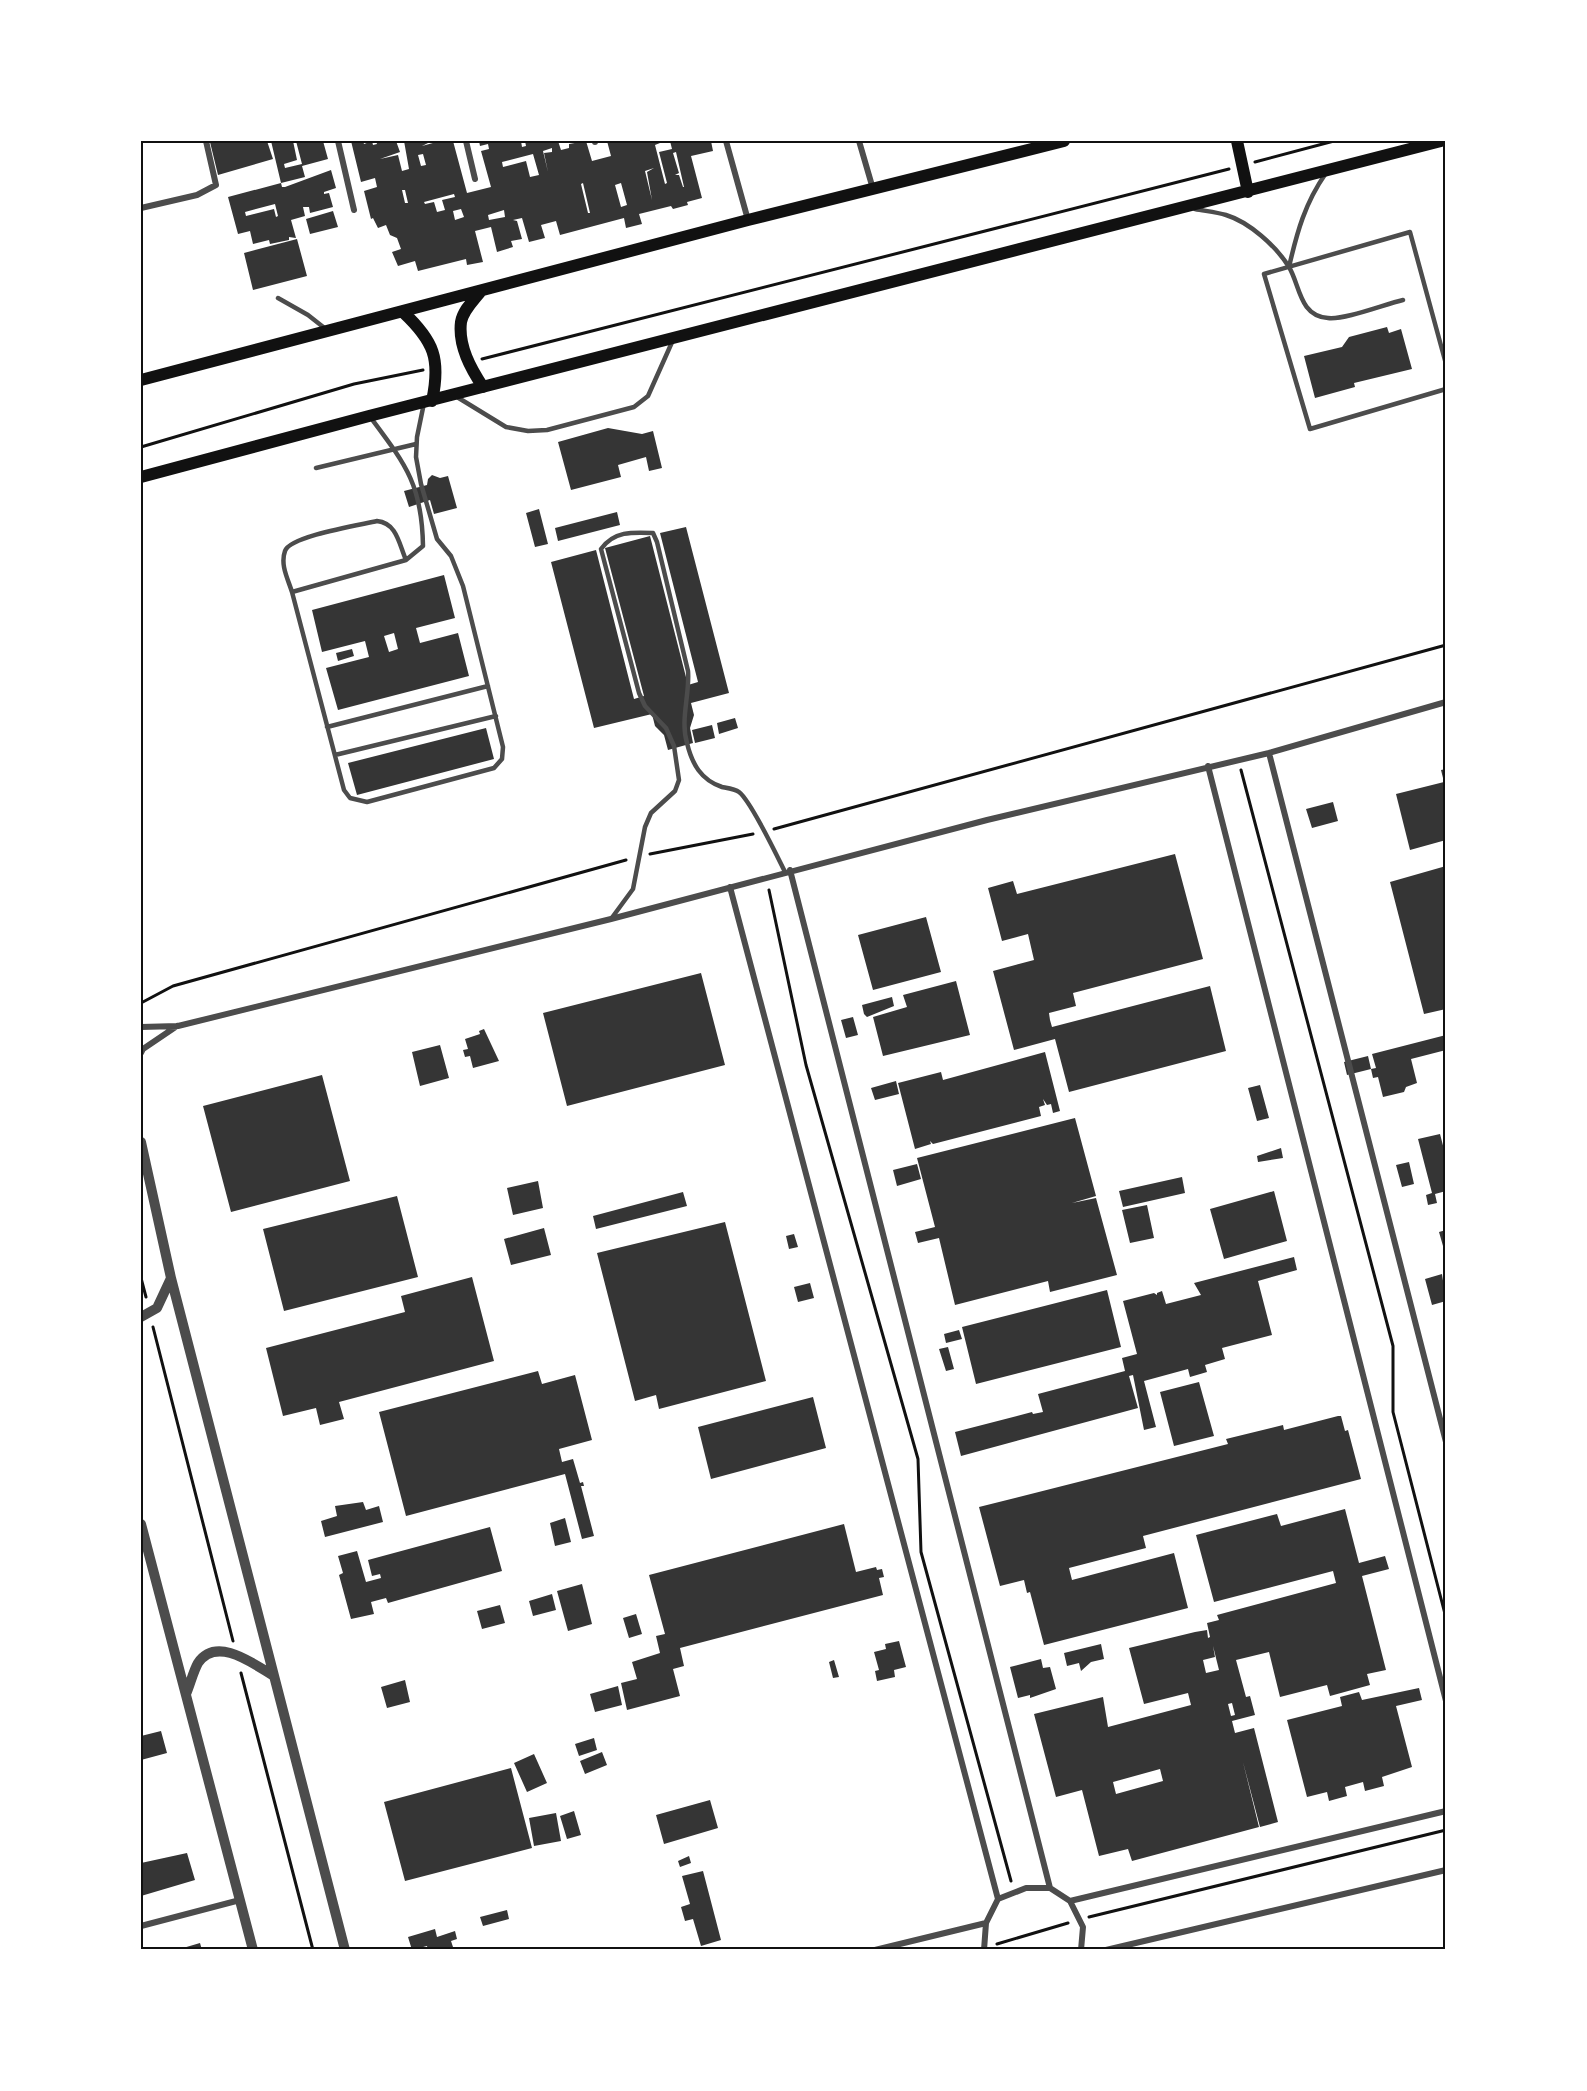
<svg xmlns="http://www.w3.org/2000/svg" width="1587" height="2091" viewBox="0 0 1587 2091" font-family="'Roboto Serif',serif">
<style>
.building{fill:#353535;fill-rule:evenodd}
.lines{fill:none;stroke-linecap:round;stroke-linejoin:round}
.path{stroke:#111;stroke-width:3}
.service{stroke:#4c4c4c;stroke-width:4.5}
.minor{stroke:#4c4c4c;stroke-width:6}
.tertiary{stroke:#4c4c4c;stroke-width:10}
.secondary{stroke:#111;stroke-width:12}
.neatline{fill:none;stroke:#111;stroke-width:2}
</style>
<rect width="100%" height="100%" fill="#fff"/>
<path class="building" d="M215,141H267L273,159L218,175L210,142Z
M271,141H293L297,160L284,164L285,168L302,164L296,141H323L328,159L302,166L305,177L281,183Z
M351,141H363L364,144L372,141L373,145L377,144L376,141H396L400,152L380,159L398,155L402,171L409,169L404,141H432L422,146L440,141H453L467,193L491,187L481,151L489,149L488,144L480,146L479,141H521L522,147L526,146L525,141H558L561,150L569,148V144L586,141L592,161L611,156L607,141H665L655,145L665,184L667,183L659,152L672,149L670,141H711L713,151L691,156L702,198L687,202L688,205L673,209L671,206L639,214L642,224L626,228L624,218L560,235L556,221L541,225L545,238L529,242L522,218L513,220L517,221L522,239L511,241L513,247L497,252L491,227L475,231L483,262L467,265L466,259L418,271L415,261L398,266L392,252L401,249L397,238L390,235L386,225L378,228L373,218L371,219L364,191L377,187L375,178L361,182ZM552,148V152L544,153L548,172L543,151ZM676,152L684,187H683L679,175H675L679,173L673,153ZM423,154L426,165L421,166L418,155ZM533,154L539,175L530,177L526,161L503,167L502,162ZM654,168L647,172L652,200L645,171ZM583,183L590,213H588L581,184ZM621,183L627,205L621,207L615,185ZM402,190H405L408,203H405ZM454,194L455,197L442,200L445,210L437,212L434,202L425,204L424,202ZM461,209L464,217L455,220L453,211ZM504,210L505,217L489,220L488,215Z
M331,170L336,188L324,192V194L329,193L333,207L310,213L309,207H303L305,216L291,220L296,238L289,237V240L270,244L269,240L253,244L250,231L238,234L228,197L281,183L282,187H285ZM275,204L278,216L276,217L274,209L246,216L245,212Z
M333,211L338,227L310,234L306,219Z
M297,239L307,276L253,290L244,253Z
M1387,327L1389,333L1401,329L1412,369L1354,383L1355,387L1315,398L1304,356L1342,347L1349,337Z
M608,428L642,434L653,431L662,468L649,471L646,457L618,465L621,477L571,490L558,442Z
M432,475L440,478L448,476L457,508L434,514L430,500L409,507L404,491L427,485L428,479Z
M539,509L548,544L535,547L526,513Z
M617,512L620,525L558,541L555,528Z
M686,527L729,693L691,703L694,715L690,728L693,743L668,750L664,735L655,726L652,714L594,728L551,562L596,550L634,699L644,696L605,548L650,536L688,685L698,682L660,533Z
M444,575L455,618L416,628L420,643L458,633L469,676L338,710L326,668L369,657L365,641L322,652L312,610ZM394,633L398,649L389,652L384,636Z
M352,649L354,656L338,661L336,653Z
M735,718L738,728L719,734L717,723Z
M712,725L715,738L695,743L692,730Z
M486,728L494,759L357,795L348,763Z
M1446,769V840L1410,850L1396,794L1444,782L1441,770Z
M1333,802L1338,821L1312,828L1306,809Z
M1175,854L1203,959L1073,993L1076,1006L1049,1013L1050,1020L1052,1027L1210,986L1226,1051L1069,1092L1055,1039L1014,1050L993,971L1034,960L1028,934L1002,941L988,888L1013,881L1017,894Z
M1446,866V1009L1424,1014L1390,882Z
M926,917L941,972L873,990L858,935Z
M701,973L725,1065L567,1106L543,1013Z
M956,981L970,1035L883,1056L873,1017L907,1007L903,995Z
M892,997L894,1006L867,1017L864,1014L862,1005Z
M853,1017L858,1035L846,1038L841,1020Z
M484,1029L499,1061L473,1068L470,1056L465,1057L463,1050L468,1049L465,1039L480,1034L479,1031Z
M1446,1035V1050L1411,1059L1417,1083L1406,1087L1404,1092L1383,1097L1378,1077L1373,1078L1371,1069L1376,1068L1372,1054Z
M440,1045L449,1078L420,1086L412,1052Z
M1045,1052L1060,1111L1053,1113L1051,1104L1047,1105L1043,1099L1045,1105L1039,1107L1041,1116L933,1144L930,1141L931,1144L915,1149L898,1083L941,1072L943,1080Z
M1368,1056L1371,1069L1347,1075L1344,1062Z
M322,1075L350,1181L231,1212L203,1106Z
M896,1081L899,1094L875,1100L871,1088Z
M1260,1085L1269,1118L1257,1121L1248,1088Z
M1075,1118L1096,1196L1072,1203L1096,1198L1117,1275L1050,1292L1048,1281L955,1305L939,1238L918,1243L915,1232L935,1227L917,1158Z
M1440,1134L1446,1157V1191L1435,1194L1437,1203L1428,1205L1426,1195L1432,1193L1418,1139Z
M1281,1148L1283,1158L1258,1162L1257,1156Z
M1409,1162L1414,1184L1402,1187L1396,1165Z
M917,1164L921,1179L897,1186L893,1170Z
M1182,1177L1185,1193L1123,1207L1119,1191Z
M538,1181L543,1208L513,1215L507,1188Z
M1274,1191L1287,1241L1224,1259L1210,1209Z
M683,1192L687,1206L596,1229L593,1216Z
M397,1196L418,1277L284,1311L263,1229Z
M1147,1205L1154,1238L1130,1243L1122,1210Z
M725,1222L766,1381L659,1409L656,1395L635,1401L597,1253Z
M544,1228L551,1255L511,1265L504,1239Z
M1446,1230V1253H1445L1439,1232Z
M794,1234L798,1247L789,1249L786,1236Z
M1294,1257L1297,1270L1258,1281L1272,1335L1222,1348L1225,1359L1205,1365L1207,1372L1190,1377L1188,1369L1144,1381L1156,1427L1144,1430L1133,1375L1129,1376L1138,1408L961,1456L955,1432L1032,1412L1033,1414L1043,1412L1038,1394L1125,1371L1122,1358L1137,1354L1123,1301L1154,1293L1157,1295V1293L1162,1291L1166,1304L1201,1295L1194,1283Z
M1442,1274L1446,1301L1432,1305L1425,1279Z
M472,1277L494,1361L339,1402L344,1419L320,1425L316,1408L283,1416L266,1348L405,1312L401,1296Z
M810,1283L814,1298L798,1302L794,1287Z
M1107,1290L1121,1347L976,1384L962,1327Z
M959,1330L962,1339L946,1343L944,1334Z
M948,1347L954,1369L946,1371L939,1349Z
M538,1371L542,1384L575,1375L592,1440L559,1449L562,1462L573,1459L580,1483L583,1482L584,1486H581L594,1536L582,1539L565,1474L406,1516L379,1412Z
M1199,1382L1214,1436L1174,1446L1160,1392Z
M813,1397L826,1448L711,1479L698,1427Z
M1338,1416H1341L1345,1431L1348,1430L1361,1479L1143,1536L1146,1548L1069,1568L1072,1580L1174,1553L1188,1608L1044,1645L1030,1592L1027,1593L1024,1580L1000,1586L979,1507L1228,1444L1226,1439L1283,1425L1284,1430Z
M363,1502L366,1510L379,1506L383,1522L325,1537L321,1521L337,1516L335,1506Z
M1345,1509L1359,1563L1385,1556L1389,1569L1362,1576L1386,1670L1367,1674L1370,1685L1330,1696L1327,1685L1280,1697L1269,1652L1236,1660L1246,1697L1250,1696L1255,1715L1232,1721L1235,1733L1254,1728L1278,1822L1260,1827L1243,1762L1259,1827L1132,1861L1128,1849L1099,1856L1082,1790L1056,1797L1034,1714L1103,1697L1108,1727L1191,1705L1188,1693L1144,1704L1129,1648L1195,1632L1207,1630L1208,1638L1210,1637L1207,1623L1219,1620L1217,1615L1336,1583L1333,1571L1214,1602L1196,1535L1277,1514L1281,1526ZM1213,1646L1219,1670L1206,1673L1203,1660L1215,1657ZM1232,1703L1235,1715L1231,1716L1228,1704ZM1160,1769L1163,1781L1116,1794L1113,1782Z
M565,1518L571,1542L555,1546L550,1523Z
M844,1524L856,1572L876,1567L877,1570L882,1569L884,1577L879,1578L883,1595L680,1648L684,1666L673,1669L680,1696L627,1710L621,1683L637,1679L632,1662L660,1653L656,1636L665,1634L649,1575Z
M490,1527L502,1571L388,1603L386,1598L371,1602L374,1614L351,1619L339,1575L343,1573L338,1556L357,1551L366,1582L381,1578L380,1574L372,1576L368,1560Z
M582,1584L592,1624L568,1631L557,1591Z
M552,1594L556,1610L533,1616L529,1601Z
M500,1605L505,1623L482,1629L477,1611Z
M636,1614L642,1634L629,1638L623,1618Z
M899,1641L906,1667L894,1670L895,1677L877,1681L875,1671L879,1670L874,1652L886,1649L885,1644Z
M1101,1644L1104,1659L1091,1662L1081,1671L1079,1663L1067,1666L1064,1653Z
M1041,1659L1043,1668L1050,1667L1056,1689L1030,1698V1695L1018,1698L1010,1667Z
M834,1660L839,1677L833,1678L829,1662Z
M405,1680L410,1702L387,1708L381,1687Z
M618,1686L622,1705L595,1712L590,1694Z
M1419,1688L1422,1700L1396,1706L1412,1767L1382,1777L1384,1786L1365,1791L1363,1782L1345,1787L1347,1796L1329,1801L1327,1792L1307,1797L1287,1720L1342,1706L1340,1697L1359,1692L1362,1700Z
M161,1731L167,1753L141,1760V1736Z
M594,1738L597,1750L579,1756L575,1744Z
M602,1752L607,1765L585,1774L580,1761Z
M534,1754L547,1783L527,1792L514,1763Z
M511,1768L532,1848L405,1881L384,1802Z
M710,1800L718,1828L664,1844L656,1815Z
M574,1811L581,1835L567,1839L560,1816Z
M556,1813L561,1841L534,1846L529,1818Z
M187,1853L195,1880L141,1896V1863Z
M689,1856L691,1863L680,1867L678,1861Z
M703,1871L721,1940L701,1946L693,1919L685,1921L681,1907L690,1904L682,1876Z
M507,1910L509,1919L483,1926L480,1917Z
M435,1929L437,1937L455,1931L457,1939L451,1941L454,1950H428L427,1946L412,1950L408,1937Z
M200,1943L202,1950H183V1948Z"/>
<g class="lines">
<path class="path" d="M1255,162L1334,141
M482,359L1229,169
M141,447L354,384L423,370
M1241,770L1393,1346V1412L1446,1618
M774,829L1446,645
M650,854L753,834
M769,890L806,1065L918,1459L921,1552L1011,1881
M141,1003L173,986L626,860
M141,1278L146,1297
M153,1327L233,1641
M241,1673L313,1950
M1089,1917L1446,1830
M997,1944L1068,1923"/>
<path class="service" d="M1195,209C1205,211 1216,212 1226,215C1249,222 1276,246 1289,267C1300,285 1299,316 1328,318C1345,320 1385,304 1403,300
M1289,267C1297,232 1305,203 1326,173
M278,298L308,315L327,330
M1446,364L1410,232L1264,274L1310,429L1446,389
M457,397L506,427L528,431L547,430L634,407L648,396L673,340
M371,418C406,465 422,485 423,546L406,560L292,592L344,790L350,798L367,802L494,768L502,759L503,747L463,586L451,556L437,539L421,484L416,457L417,437L424,403
M316,468L416,444
M292,592C288,579 280,565 285,551C290,536 360,525 377,521C397,523 399,544 406,560
M327,727L488,686
M335,755L496,716
M611,919L633,889L645,827L651,813L675,791L679,780L674,746L666,728L645,706L639,693L601,549C614,531 632,532 653,533L657,542L688,671C690,694 680,720 687,743C692,764 701,780 722,787C727,788 735,789 739,792C751,801 777,856 785,872"/>
<path class="minor" d="M338,141L354,210
M466,141L475,179
M595,141V142
M726,141L748,220
M859,141L873,189
M141,208L197,195L216,185L206,141
M1269,753L1446,1442
M1208,766L1446,1701
M790,870L1050,1888
M730,887L998,1899
M141,1027L178,1026L611,919L987,820L1269,753L1446,702
M141,1053L143,1049L177,1026
M1070,1901L1446,1811
M141,1926L240,1900
M875,1950L986,1923
M984,1950L986,1923L998,1899L1026,1888H1050L1070,1901L1083,1927L1081,1950
M1106,1950L1446,1870"/>
<path class="tertiary" d="M141,1142L171,1278L345,1950
M141,1317L157,1308L171,1278
M141,1524L253,1950
M186,1694C190,1685 193,1672 198,1663C217,1635 255,1665 274,1676"/>
<path class="secondary" d="M1237,141L1248,192
M481,291C474,300 463,310 461,322C458,346 471,369 483,387
M403,312C434,341 441,359 432,401
M141,380L748,220L1064,141
M141,477L369,416L1441,141"/>
</g>
<rect width="1587" height="2091" fill="none" stroke="#ffffff" stroke-width="285"/>
<rect x="142" y="142" width="1302" height="1806" class="neatline"/>
</svg>
